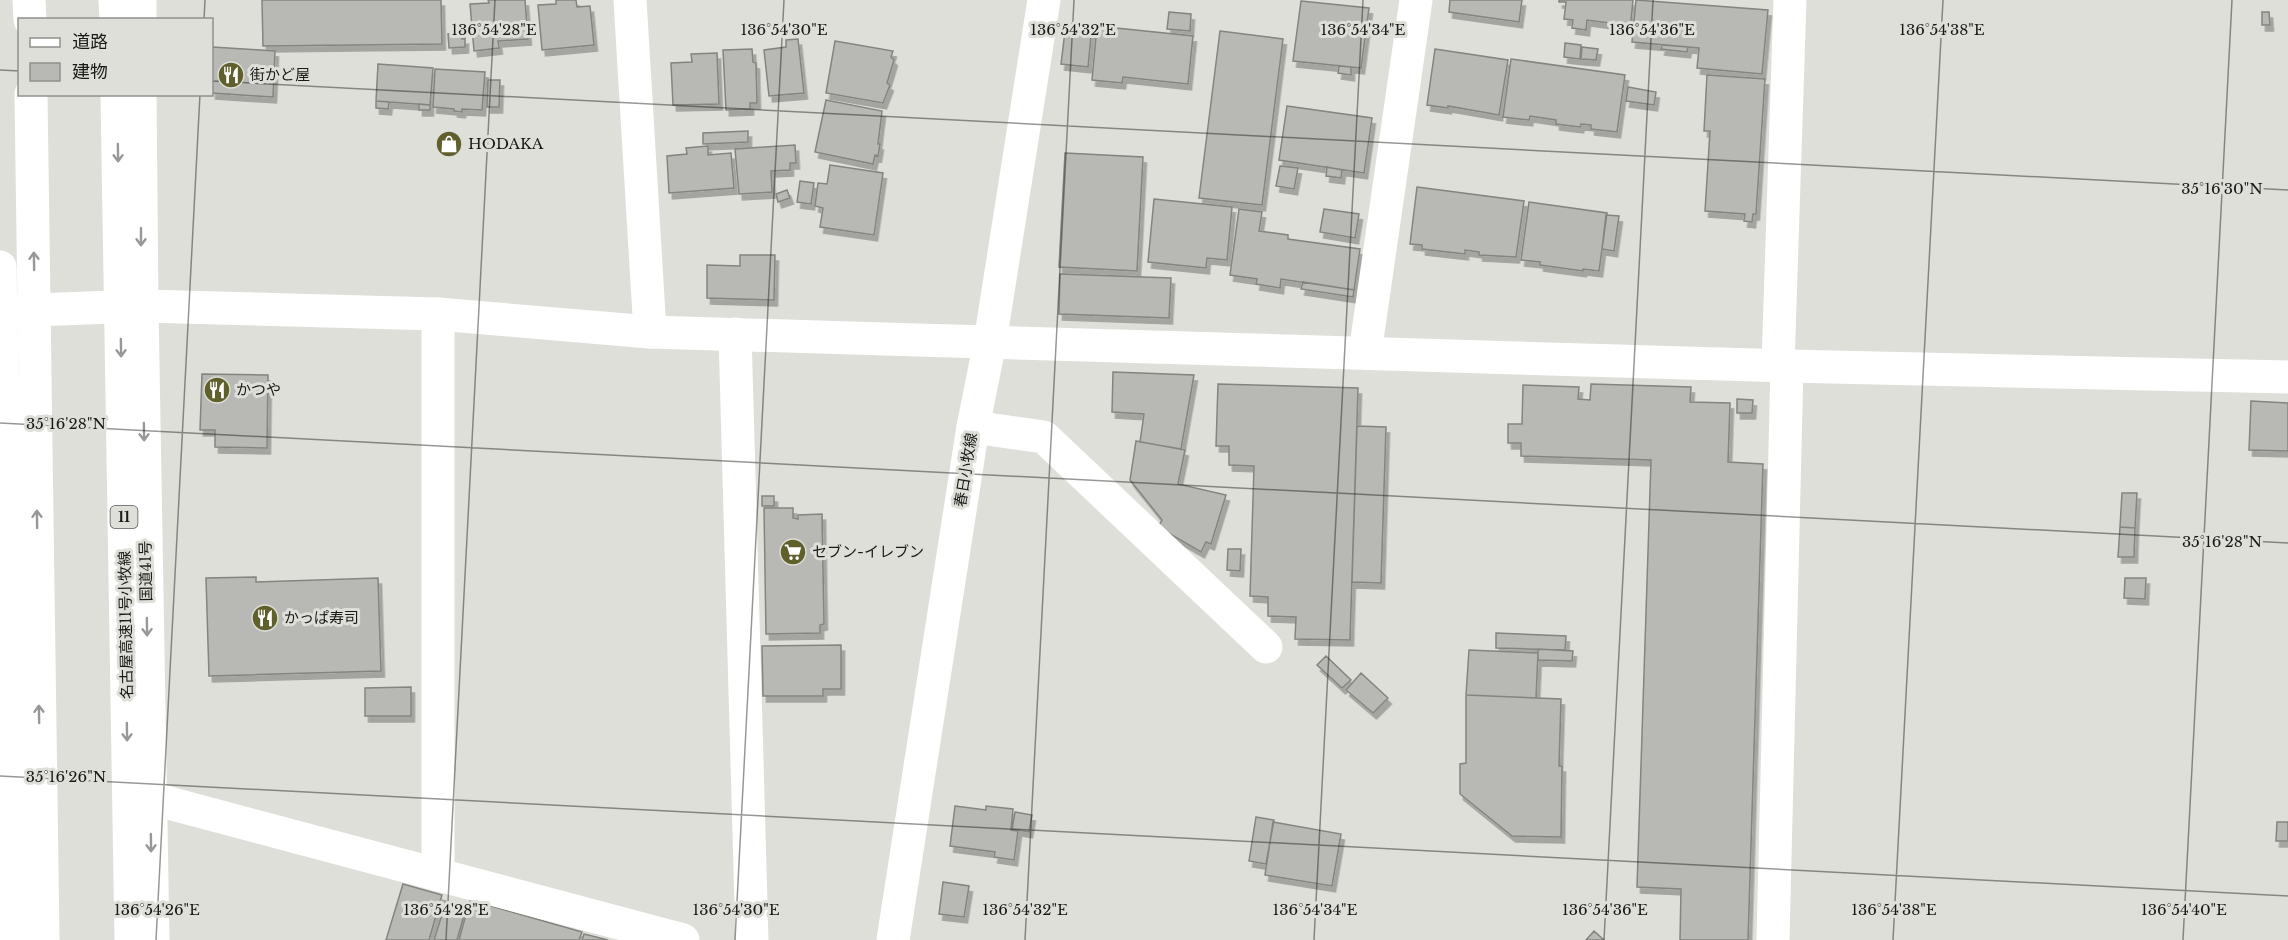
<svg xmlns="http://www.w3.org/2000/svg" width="2288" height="940" viewBox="0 0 2288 940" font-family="'Libre Baskerville','Noto Sans JP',serif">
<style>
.building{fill:#b8b8b4;stroke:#848480;stroke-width:1.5;filter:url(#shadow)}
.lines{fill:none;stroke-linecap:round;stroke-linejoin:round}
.minor{stroke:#fff;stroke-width:33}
.tertiary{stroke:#fff;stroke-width:33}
.secondary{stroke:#fff;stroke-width:33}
.trunk{stroke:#fff;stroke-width:33}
.motorway{stroke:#fff;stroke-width:33}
.oneway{stroke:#989897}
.ticks{fill:none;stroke:#191917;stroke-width:1.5;stroke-opacity:0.45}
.labels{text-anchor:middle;stroke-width:6;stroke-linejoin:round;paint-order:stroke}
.shield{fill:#dfdfda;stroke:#545452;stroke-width:1.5}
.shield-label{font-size:14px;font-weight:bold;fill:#191917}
.poi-label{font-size:15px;fill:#191917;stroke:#dfdfda;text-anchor:start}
.street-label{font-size:15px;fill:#191917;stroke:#dfdfda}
.ticks-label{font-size:15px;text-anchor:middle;fill:#191917;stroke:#dfdfda;stroke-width:6;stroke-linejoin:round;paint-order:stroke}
</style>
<defs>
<filter id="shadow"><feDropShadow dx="3.5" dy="6" stdDeviation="0" flood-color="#0004"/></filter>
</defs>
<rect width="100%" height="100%" fill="#dfdfda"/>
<path class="building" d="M262,0H441L442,44L263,46Z
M488,0H525L528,39L498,41L499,48L474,51L470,4L489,3Z
M556,0H576L577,7L590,6L594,45L542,50L538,5L556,4Z
M1450,0H1522L1519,22L1449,12Z
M1559,0H1633L1630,30L1616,29V24L1587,20L1586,30L1572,28L1573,20L1564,19L1566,2H1559Z
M1636,0L1768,10L1762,74L1697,68L1699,48L1632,42Z
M1301,1L1369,8L1361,68L1293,61Z
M1169,12L1191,14L1190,31L1167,29Z
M2262,12H2269L2270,25H2262Z
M1066,23L1092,26L1088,67L1061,64Z
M1097,26L1193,36L1188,84L1123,77L1122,83L1092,80Z
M1220,31L1283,39L1262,205L1199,198Z
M461,33L462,39L465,38V47L449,48L448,34Z
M798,39L804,93L769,96L764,50L786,47V40Z
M835,41L893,51L891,57L894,60L887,83L890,85L883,103L826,93Z
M1565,43L1581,45L1580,59L1564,57Z
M1662,45L1688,47L1687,52L1661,49Z
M212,47L275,51L273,97L212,93Z
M1582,47L1598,49L1596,60L1581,59Z
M752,49L753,62L756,63L757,103H750V109L726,110L723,50Z
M1435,49L1508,60L1499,115L1448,106V108L1427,105Z
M717,53L719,104L673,105L671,63L692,62L691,54Z
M1511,59L1625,75L1617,132L1591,129V125L1581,124L1580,127L1556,124V120L1530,116L1529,120L1503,117Z
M378,64L433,68L430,105L376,101Z
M1339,66L1351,67V75L1338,73Z
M435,69L485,72L482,110L462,109V112L454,111V109L433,107Z
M1707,75L1765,79L1756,214H1753L1752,222L1744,221L1745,214L1705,211L1710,131H1704Z
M488,80H500L499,107H487Z
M1628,87L1656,92L1654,105L1626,101Z
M826,100L882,111L878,144H880L878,156L875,155L873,164L815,152Z
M376,101L389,102L388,109L376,108Z
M419,104L430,105V110H419Z
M1287,106L1372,118L1364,173L1279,160Z
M748,131V142L703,144V133Z
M795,145L796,163H790V170L771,171L772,192L739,194L735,149Z
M708,146V155L731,153L734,188L669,193L667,156L687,154L686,148Z
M1065,153L1143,157L1137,271L1059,267Z
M830,165L883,173L874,235L820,227L823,208L815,206L818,183L827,184Z
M1280,166L1298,168L1294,189L1276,186Z
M1327,167L1342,170L1341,178L1326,176Z
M800,181L814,183L811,204L797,202Z
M1417,187L1524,201L1516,257L1479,255V252L1465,250V254L1422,249V245L1410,244Z
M787,190L790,198L778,202L776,194Z
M1154,199L1232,207L1227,260L1207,258L1206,268L1148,262Z
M1529,202L1607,213L1599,271L1583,269V271L1540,265V262L1521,260Z
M1239,209L1262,212L1259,231L1288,235V239L1360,249L1354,290L1281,279L1280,288L1256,284L1257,279L1230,275Z
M1324,209L1359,214L1355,238L1320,232Z
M1606,215L1619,216L1614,251L1602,249Z
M740,255H775L774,300L707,298V265L740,266Z
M1060,274L1171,278L1169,318L1059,314Z
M1303,282L1354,290L1353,297L1301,289Z
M1113,372L1194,375L1181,449L1140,442L1144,414L1112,412Z
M202,374L268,375L267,448L215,447V430H200Z
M1218,384L1358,388L1350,640L1295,639L1296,617L1268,616V597L1250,596L1254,466L1229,465V446H1216Z
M1591,384L1691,387L1690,402L1730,403L1728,462L1763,464L1748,940H1680L1681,889L1637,887L1651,460L1521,456V443H1508V424H1522L1523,385L1579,387L1578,399L1590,400Z
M1737,399L1753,400L1752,413H1737Z
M2251,401L2288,403V451L2249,450Z
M1357,426L1386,427L1381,583L1352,582Z
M1136,441L1185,450L1178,484L1226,495L1211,544L1206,542L1201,552L1158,527L1162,520L1130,480Z
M2122,493H2137L2135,528L2120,527Z
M762,496H774V506H762Z
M764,508H793V518L798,519V515L822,514L824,624L820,625V633L766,634Z
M2120,527L2135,528L2134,557H2118Z
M1228,549H1241L1240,571L1227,570Z
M256,577V582L378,578L381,671L209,676L206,578Z
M2125,578H2146L2145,599L2124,598Z
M1496,633L1566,636L1565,650L1496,648Z
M841,645V689H823V696H763L762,646Z
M1538,649L1573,651L1572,661L1538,660Z
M1469,650L1538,653L1536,698L1466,695Z
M1326,656L1351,680L1342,688L1317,665Z
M1361,673L1388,698L1373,713L1346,690Z
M411,687V716H365V688Z
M1466,695L1561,699L1559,766H1562L1561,837L1512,836L1460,794V764L1466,763Z
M955,806L986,810V806L1013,809L1011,830L1018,831L1014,860L994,857L995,852L950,846Z
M1015,812L1032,815L1029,832L1012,829Z
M1256,817L1274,820L1266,864L1249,861Z
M1273,822L1341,834L1332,886L1265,875Z
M2277,822H2288V841H2276Z
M943,882L969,886L964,917L939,914Z
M403,884L442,895L429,940H386Z
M470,900L582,932L579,940H459Z
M446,902L466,908L457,940H434Z
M1594,931L1604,940H1586Z
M584,934L608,940H582Z"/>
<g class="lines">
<path class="minor" d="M630,0L650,332
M438,314V875
M735,334L752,940
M1365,353L1416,0
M1778,365L1790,0
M973,427L1044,437L1266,647
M150,798L683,940
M1773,940L1787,366"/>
<path class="tertiary" d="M5,311L142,306L438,314L650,332L1787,366L2288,377"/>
<path class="secondary" d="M893,940L973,427L990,342L1044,0"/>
<path class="trunk" d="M140,0V20
M140,94L142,306L153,940
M0,267L14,940"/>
<path class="motorway" d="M29,0L30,20
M115,0L116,20
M31,94L43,940
M117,94L131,940
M8,724L27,757L28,779"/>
</g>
<defs><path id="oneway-shaft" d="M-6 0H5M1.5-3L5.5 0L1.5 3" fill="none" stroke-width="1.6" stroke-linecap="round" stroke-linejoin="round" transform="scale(1.5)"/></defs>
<g class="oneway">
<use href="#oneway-shaft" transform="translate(118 153) rotate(89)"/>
<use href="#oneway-shaft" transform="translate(141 237) rotate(90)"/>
<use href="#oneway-shaft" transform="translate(34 261) rotate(-91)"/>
<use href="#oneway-shaft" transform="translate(121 348) rotate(89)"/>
<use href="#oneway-shaft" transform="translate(144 432) rotate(89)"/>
<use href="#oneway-shaft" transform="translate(37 519) rotate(-91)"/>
<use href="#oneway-shaft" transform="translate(147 627) rotate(89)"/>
<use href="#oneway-shaft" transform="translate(39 714) rotate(-91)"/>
<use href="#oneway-shaft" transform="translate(127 732) rotate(89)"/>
<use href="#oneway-shaft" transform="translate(151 843) rotate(89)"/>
</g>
<path class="ticks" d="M204,20L205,0M0,70L20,71M212,81L2288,190M0,423L2288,543M0,776L2288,896M156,940L200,94M446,940L495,0M735,940L784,0M1025,940L1074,0M1314,940L1363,0M1604,940L1653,0M1893,940L1943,0M2183,940L2232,0"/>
<defs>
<symbol id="restaurant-disc" viewBox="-11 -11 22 22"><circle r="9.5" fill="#60602d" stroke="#dfdfda"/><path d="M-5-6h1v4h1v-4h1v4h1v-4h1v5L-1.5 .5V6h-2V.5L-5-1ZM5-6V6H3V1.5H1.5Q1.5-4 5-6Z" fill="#fff"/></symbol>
<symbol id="shop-disc" viewBox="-11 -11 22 22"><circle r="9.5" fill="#60602d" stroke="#dfdfda"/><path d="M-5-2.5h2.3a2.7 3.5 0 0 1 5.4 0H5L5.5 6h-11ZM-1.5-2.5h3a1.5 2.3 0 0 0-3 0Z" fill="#fff"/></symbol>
<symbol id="supermarket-disc" viewBox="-11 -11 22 22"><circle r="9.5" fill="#60602d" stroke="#dfdfda"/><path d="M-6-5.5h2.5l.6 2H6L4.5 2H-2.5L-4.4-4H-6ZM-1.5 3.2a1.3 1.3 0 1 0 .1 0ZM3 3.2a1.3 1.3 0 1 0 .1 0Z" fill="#fff"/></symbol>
</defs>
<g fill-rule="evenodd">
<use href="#restaurant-disc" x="216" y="60" width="30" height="30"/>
<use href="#shop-disc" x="434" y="129" width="30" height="30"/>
<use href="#restaurant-disc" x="202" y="375" width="30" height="30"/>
<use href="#supermarket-disc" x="778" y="537" width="30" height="30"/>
<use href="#restaurant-disc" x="250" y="603" width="30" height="30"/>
</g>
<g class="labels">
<rect class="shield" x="110.5" y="506" width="27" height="22" rx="4.5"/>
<g class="shield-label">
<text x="124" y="522">11</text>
</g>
<g class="poi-label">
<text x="250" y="80">街かど屋</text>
<text x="468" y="149">HODAKA</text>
<text x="236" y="395">かつや</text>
<text x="812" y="557">セブン-イレブン</text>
<text x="284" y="623">かっぱ寿司</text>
</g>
<g class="street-label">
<text transform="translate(966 470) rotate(-81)" y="5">春日小牧線</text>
<text transform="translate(146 571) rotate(-91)" y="5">国道41号</text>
<text transform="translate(126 625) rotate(-91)" y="5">名古屋高速11号小牧線</text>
</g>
</g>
<g class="ticks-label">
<text x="494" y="35">136°54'28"E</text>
<text x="784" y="35">136°54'30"E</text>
<text x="1073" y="35">136°54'32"E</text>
<text x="1363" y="35">136°54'34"E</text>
<text x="1652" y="35">136°54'36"E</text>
<text x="1942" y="35">136°54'38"E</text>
<text x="2222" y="194">35°16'30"N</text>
<text x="66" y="429">35°16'28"N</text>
<text x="2222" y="547">35°16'28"N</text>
<text x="66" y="782">35°16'26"N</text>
<text x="157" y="915">136°54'26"E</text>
<text x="446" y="915">136°54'28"E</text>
<text x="736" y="915">136°54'30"E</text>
<text x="1025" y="915">136°54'32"E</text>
<text x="1315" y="915">136°54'34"E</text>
<text x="1605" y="915">136°54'36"E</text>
<text x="1894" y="915">136°54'38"E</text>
<text x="2184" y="915">136°54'40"E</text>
</g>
<rect x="18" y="18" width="195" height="78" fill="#dfdfda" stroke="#90908c" stroke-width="1.5"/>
<rect x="30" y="38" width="30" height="9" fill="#ffffff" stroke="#90908c" stroke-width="1.5"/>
<text x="72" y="48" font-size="18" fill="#191917">道路</text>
<rect x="30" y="63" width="30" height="18" fill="#b8b8b4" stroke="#90908c" stroke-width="1.5"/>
<text x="72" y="78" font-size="18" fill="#191917">建物</text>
</svg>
